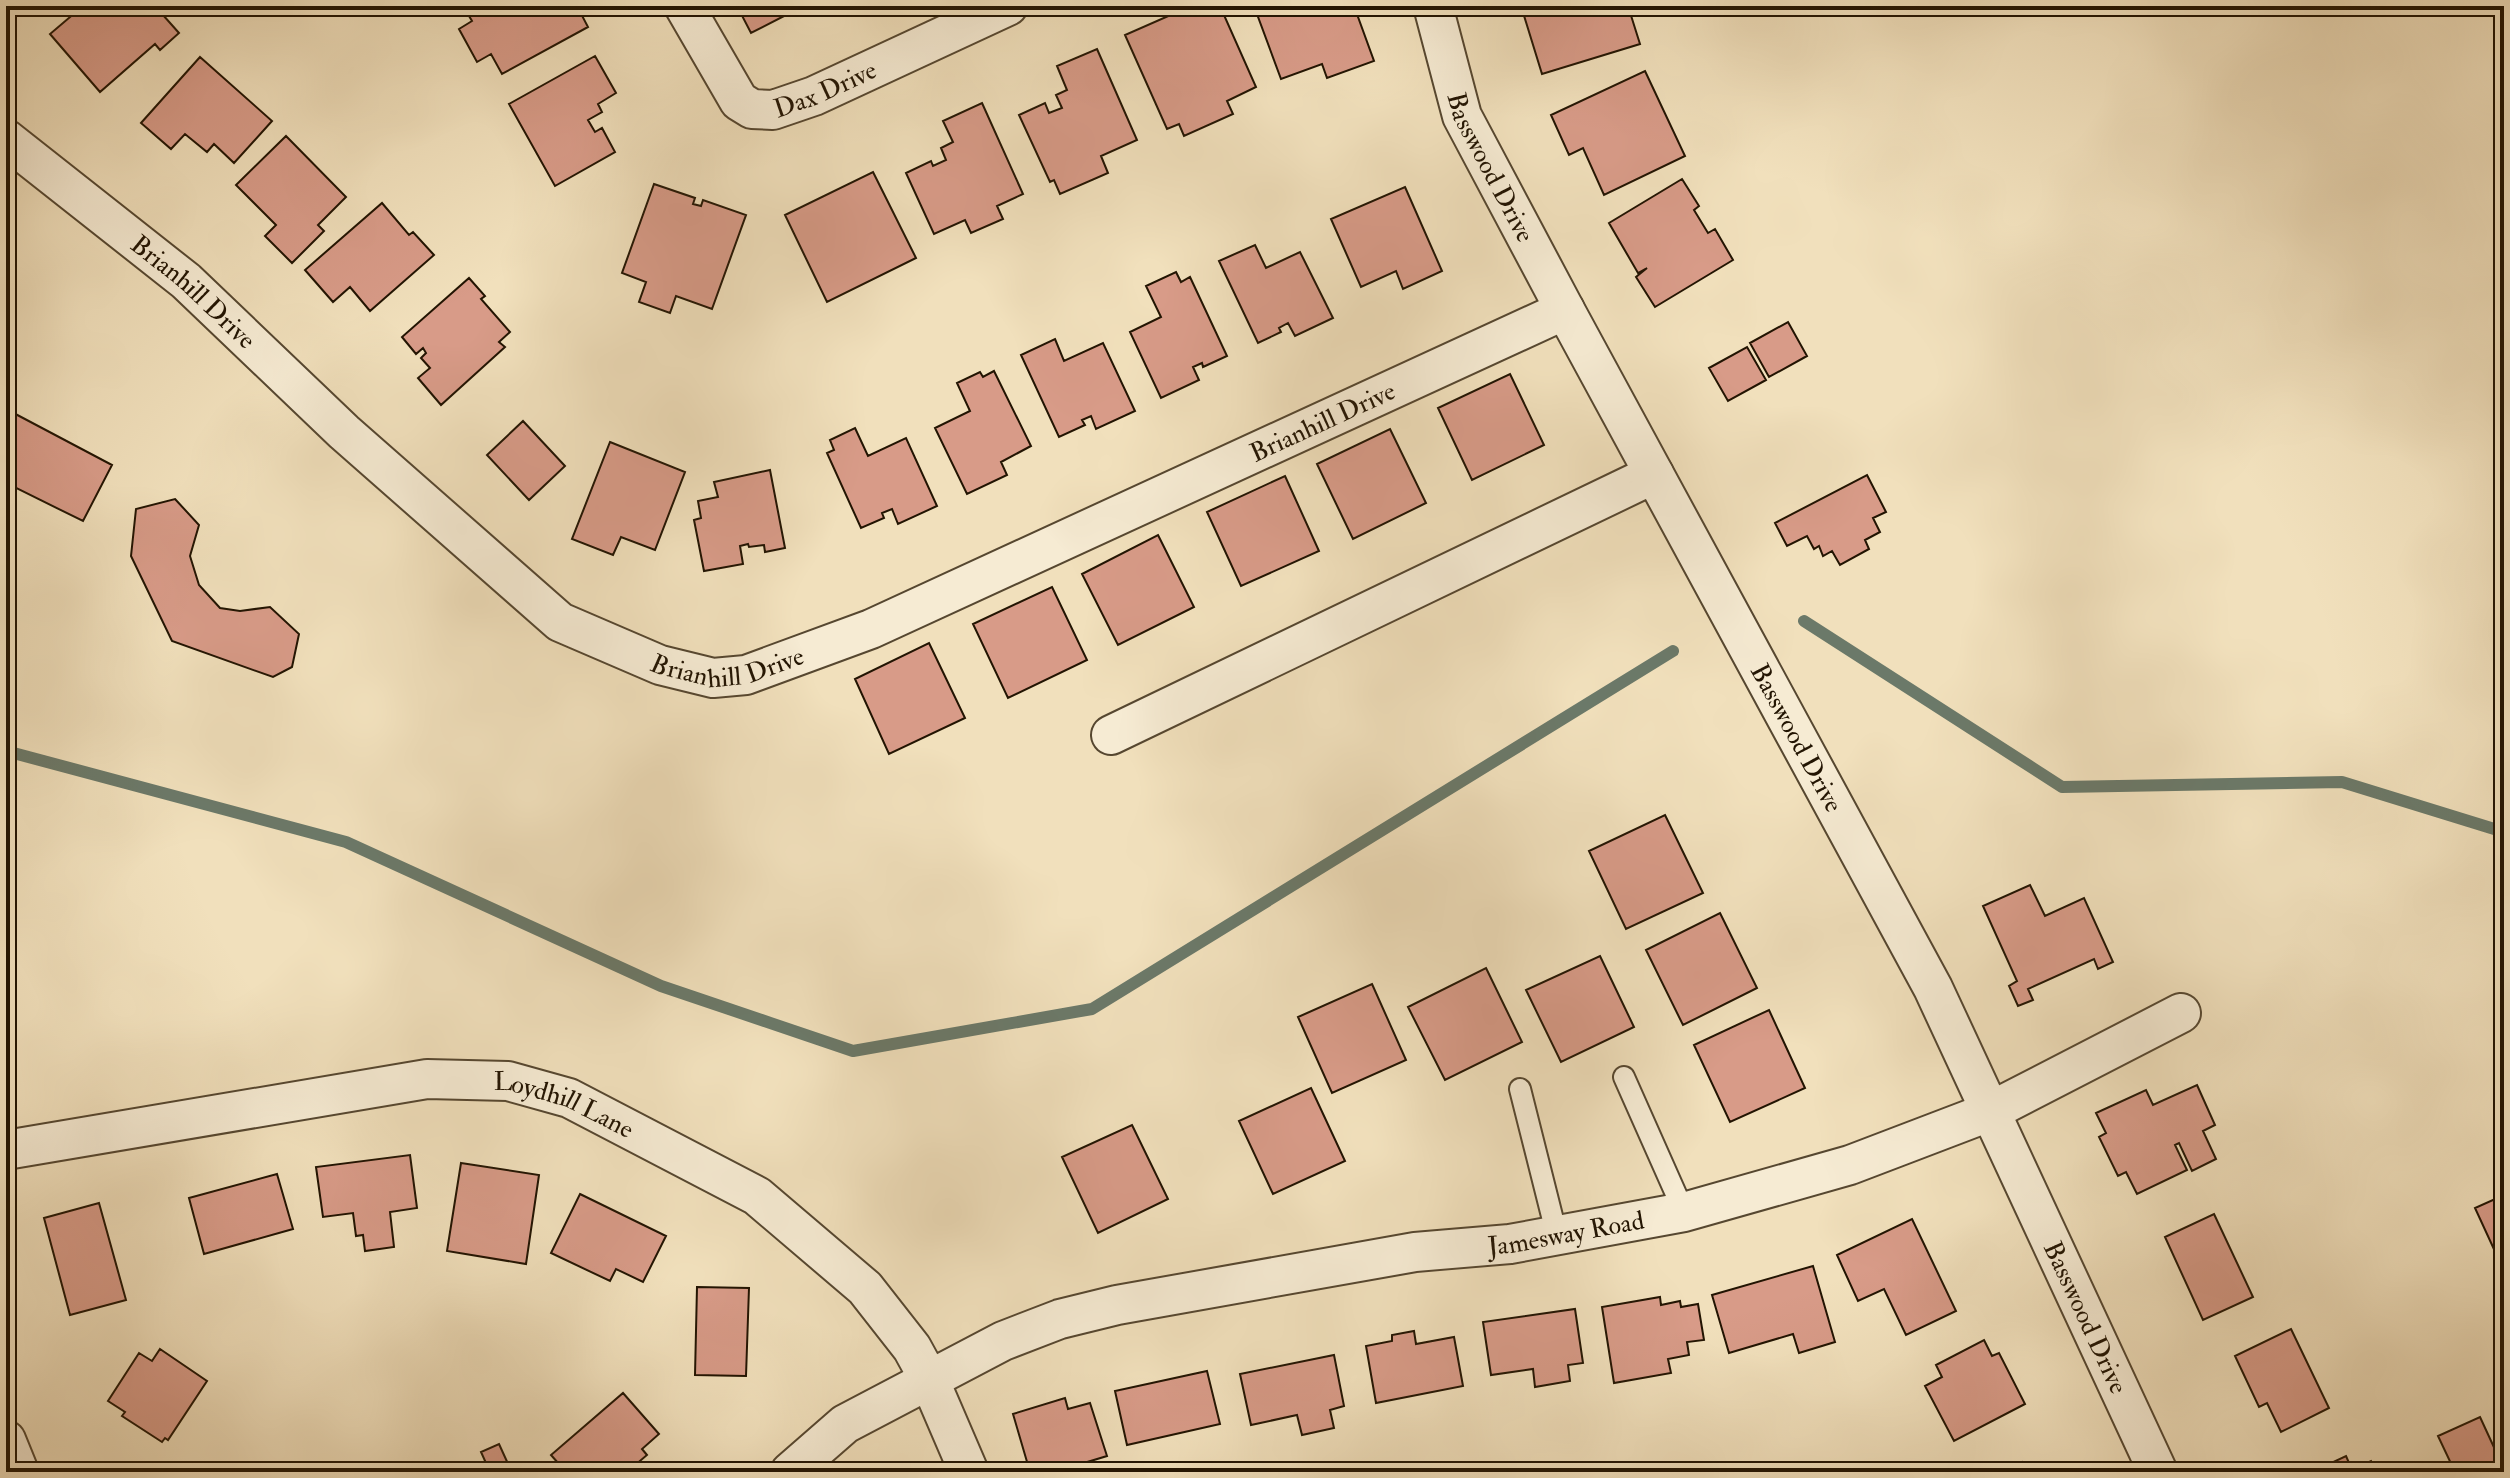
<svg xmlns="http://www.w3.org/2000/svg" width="2510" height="1478" viewBox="0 0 2510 1478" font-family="'IM FELL Double Pica',serif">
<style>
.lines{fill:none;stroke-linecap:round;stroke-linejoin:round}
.stream{stroke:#6b7969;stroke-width:12}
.building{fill:#d89b88;stroke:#221402;stroke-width:2}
.lane-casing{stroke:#564730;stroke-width:24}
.street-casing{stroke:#564730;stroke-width:42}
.lane{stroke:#f6ebd3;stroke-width:20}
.street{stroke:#f6ebd3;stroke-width:38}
.labels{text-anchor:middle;stroke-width:7;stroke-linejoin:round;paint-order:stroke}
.street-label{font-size:26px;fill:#221402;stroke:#f6ebd3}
</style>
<rect width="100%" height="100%" fill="#f1e0bc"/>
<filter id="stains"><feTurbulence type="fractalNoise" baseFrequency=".0025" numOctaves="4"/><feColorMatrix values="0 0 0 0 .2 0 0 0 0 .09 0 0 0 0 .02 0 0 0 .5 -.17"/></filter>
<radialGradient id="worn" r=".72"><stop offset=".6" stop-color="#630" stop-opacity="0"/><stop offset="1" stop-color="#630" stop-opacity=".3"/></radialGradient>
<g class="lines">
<path class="stream" d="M1804,621L2062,787L2342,782L2504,832
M6,751L346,842L661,986L853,1051L1092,1009L1673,651"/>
</g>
<path class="building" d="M83,6H155L179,33L160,50L155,44L100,92L50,34Z
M463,6H577L588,27L502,74L491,54L477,62L459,29L472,21Z
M737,6H787L790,13L751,33Z
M1191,6H1220L1256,87L1227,101L1233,114L1184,136L1179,124L1167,129L1125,35Z
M1254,6H1354L1374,61L1327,78L1322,64L1281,79Z
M1521,6H1628L1640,44L1542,74Z
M1097,49L1137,140L1101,156L1108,173L1060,194L1054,180L1050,182L1019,115L1045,103L1049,113L1062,108L1056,95L1067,90L1057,66Z
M595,56L616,93L598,104L602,112L588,120L595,132L602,128L615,152L555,186L509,104Z
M200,57L272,121L234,163L214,144L207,152L185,134L171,149L141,123Z
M1645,71L1685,156L1604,195L1583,148L1569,155L1551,115Z
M982,103L1023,194L997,206L1003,219L971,233L965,220L934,234L906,173L931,161L933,166L946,160L941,148L953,142L943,121Z
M286,136L346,197L318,225L324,231L292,263L265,236L276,225L236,185Z
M873,172L916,258L827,302L785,215Z
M1682,179L1699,206L1694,210L1708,233L1715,229L1733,260L1655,307L1636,277L1647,268L1638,273L1609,223Z
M654,184L695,198L693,204L701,206L703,200L746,215L712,309L676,296L670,313L639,302L646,282L622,273Z
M1405,187L1442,271L1403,289L1396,271L1361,287L1331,219Z
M382,203L409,235L413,232L434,255L370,311L350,287L333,302L305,270Z
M1255,245L1266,268L1300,252L1333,318L1295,336L1288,323L1279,328L1281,332L1258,343L1219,261Z
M1176,272L1181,282L1190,277L1227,356L1203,367L1202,363L1193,367L1199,380L1161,398L1130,332L1161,317L1146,286Z
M469,278L485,296L481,299L510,332L499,342L505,347L441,405L418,378L430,368L421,358L426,353L423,348L416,354L402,337Z
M1788,322L1807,356L1769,377L1750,343Z
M1055,339L1064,361L1103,343L1135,411L1096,429L1091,416L1082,420L1085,425L1059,437L1021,355Z
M1747,347L1766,380L1728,401L1709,368Z
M994,371L1031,446L1001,462L1007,475L967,494L935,428L970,411L957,383L980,372L983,377Z
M1510,374L1544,445L1472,480L1438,408Z
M6,409L112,465L83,521L6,483Z
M523,421L565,466L529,500L487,455Z
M855,428L868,456L906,438L937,506L898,524L892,509L882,513L884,518L861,528L827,453L834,450L830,440Z
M1390,429L1426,503L1353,539L1317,464Z
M610,442L685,472L655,550L621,537L613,555L572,539Z
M770,470L785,548L765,552L764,545L749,547L748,544L740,546L743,564L704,571L694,520L701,518L698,501L718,497L714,482Z
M1867,475L1886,512L1873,518L1880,532L1865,540L1869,549L1840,565L1832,551L1823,556L1819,546L1814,549L1807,536L1787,546L1775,523Z
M1285,476L1319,551L1241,586L1207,512Z
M175,499L199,525L190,556L199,585L220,608L240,611L270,607L299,634L292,667L273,677L172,641L131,556L136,509Z
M1158,535L1194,607L1118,645L1082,574Z
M1052,587L1087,660L1008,698L973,624Z
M929,643L965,718L889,754L855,679Z
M1665,815L1703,893L1626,929L1589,851Z
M2030,885L2045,916L2084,898L2113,962L2098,969L2094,959L2028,989L2033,1000L2018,1006L2009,986L2017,981L1983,906Z
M1720,913L1757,988L1683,1025L1646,950Z
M1600,956L1634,1027L1561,1062L1526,990Z
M1486,968L1522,1042L1445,1080L1408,1007Z
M1372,984L1406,1060L1332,1093L1298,1017Z
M1769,1010L1805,1088L1730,1122L1694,1045Z
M2197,1085L2215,1125L2203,1131L2216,1159L2192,1171L2179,1143L2175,1145L2187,1170L2137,1194L2126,1172L2118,1176L2099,1137L2106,1133L2096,1113L2146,1090L2153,1105Z
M1311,1088L1345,1161L1273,1194L1239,1121Z
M1132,1125L1168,1199L1098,1233L1062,1157Z
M410,1155L417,1208L390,1212L394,1247L365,1251L363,1235L356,1236L353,1213L323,1217L316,1167Z
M461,1163L539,1175L526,1264L447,1251Z
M277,1174L293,1229L204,1254L189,1198Z
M580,1194L666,1236L643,1282L616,1269L610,1281L551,1253Z
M2504,1195V1271L2475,1208Z
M99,1203L126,1300L70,1315L44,1218Z
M2214,1214L2253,1297L2203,1320L2165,1237Z
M1912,1219L1956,1311L1906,1335L1884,1289L1858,1301L1837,1255Z
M1813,1266L1835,1342L1799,1353L1793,1334L1729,1353L1712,1295Z
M697,1287L749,1288L746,1376L695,1375Z
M1660,1297L1661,1305L1680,1301L1681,1307L1698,1304L1704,1340L1687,1342L1689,1355L1668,1359L1671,1373L1614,1383L1602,1307Z
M1575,1309L1583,1363L1568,1365L1570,1381L1535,1387L1533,1369L1491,1375L1483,1322Z
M2291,1329L2329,1408L2281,1432L2267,1403L2259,1407L2235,1356Z
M1414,1331L1416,1344L1454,1337L1463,1386L1376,1403L1366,1346L1392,1341V1335Z
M1984,1340L1992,1356L1999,1353L2025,1404L1954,1441L1925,1386L1942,1377L1936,1365Z
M160,1349L207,1381L168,1440L165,1438L162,1442L122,1416L125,1412L108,1401L139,1353L152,1361Z
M1334,1355L1344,1406L1330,1410L1334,1428L1302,1435L1297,1415L1251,1425L1240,1374Z
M1207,1371L1220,1424L1127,1445L1115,1391Z
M623,1393L659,1434L642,1449L647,1455L627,1472H566L551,1455Z
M1065,1398L1068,1409L1090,1403L1107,1456L1084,1463L1087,1472H1030L1013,1414Z
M2480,1417L2504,1469L2497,1472H2455L2438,1436Z
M499,1444L509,1466L512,1465L515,1472H490L481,1452Z
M2346,1456L2352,1470L2371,1461L2376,1472H2312Z
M2022,1462L2027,1472H2002Z"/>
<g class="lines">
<defs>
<path id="lane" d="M1624,1077L1684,1212
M1520,1089L1557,1236"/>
<g id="street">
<path id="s1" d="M684,6L739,101L752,109L773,110L814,96L1008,6"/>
<path id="s2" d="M1433,6L1462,116L1565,310L1933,988L2158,1472"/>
<path id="s3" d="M6,139L186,281L344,432L560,622L660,665L713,678L746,675L871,629L1565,310"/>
<path d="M1111,735L1654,474"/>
<path id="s4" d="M6,1150L427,1079L508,1081L569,1098L757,1196L865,1288L912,1348L929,1379L969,1472"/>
<path d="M6,1440L19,1472"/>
<path id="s5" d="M790,1472L845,1424L1003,1341L1060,1319L1117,1305L1415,1252L1510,1244L1684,1212L1850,1165L1989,1112L2181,1013"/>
</g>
</defs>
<use href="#lane" class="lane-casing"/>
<use href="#street" class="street-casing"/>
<use href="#lane" class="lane"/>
<use href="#street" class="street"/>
</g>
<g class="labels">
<g class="street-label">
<text dy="9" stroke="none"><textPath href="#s1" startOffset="202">Dax Drive</textPath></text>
<text dy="9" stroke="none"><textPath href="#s2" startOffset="172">Basswood Drive</textPath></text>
<text dy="9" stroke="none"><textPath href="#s3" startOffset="242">Brianhill Drive</textPath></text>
<text dy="9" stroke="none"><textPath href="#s3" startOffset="1562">Brianhill Drive</textPath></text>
<text dy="9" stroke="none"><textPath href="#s3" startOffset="914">Brianhill Drive</textPath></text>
<text dy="9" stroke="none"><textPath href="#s2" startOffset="820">Basswood Drive</textPath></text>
<text dy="9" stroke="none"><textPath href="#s4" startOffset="568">Loydhill Lane</textPath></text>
<text dy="9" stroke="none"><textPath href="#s5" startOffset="826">Jamesway Road</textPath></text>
<text dy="9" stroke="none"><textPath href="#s2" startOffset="1468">Basswood Drive</textPath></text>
</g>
</g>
<rect width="2510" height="1478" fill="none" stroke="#f1e0bc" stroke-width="32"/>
<rect x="8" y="8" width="2494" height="1462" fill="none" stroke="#221402" stroke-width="4"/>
<rect x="16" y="16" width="2478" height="1446" fill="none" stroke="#221402" stroke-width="2"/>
<rect width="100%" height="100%" filter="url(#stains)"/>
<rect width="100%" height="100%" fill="url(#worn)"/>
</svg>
